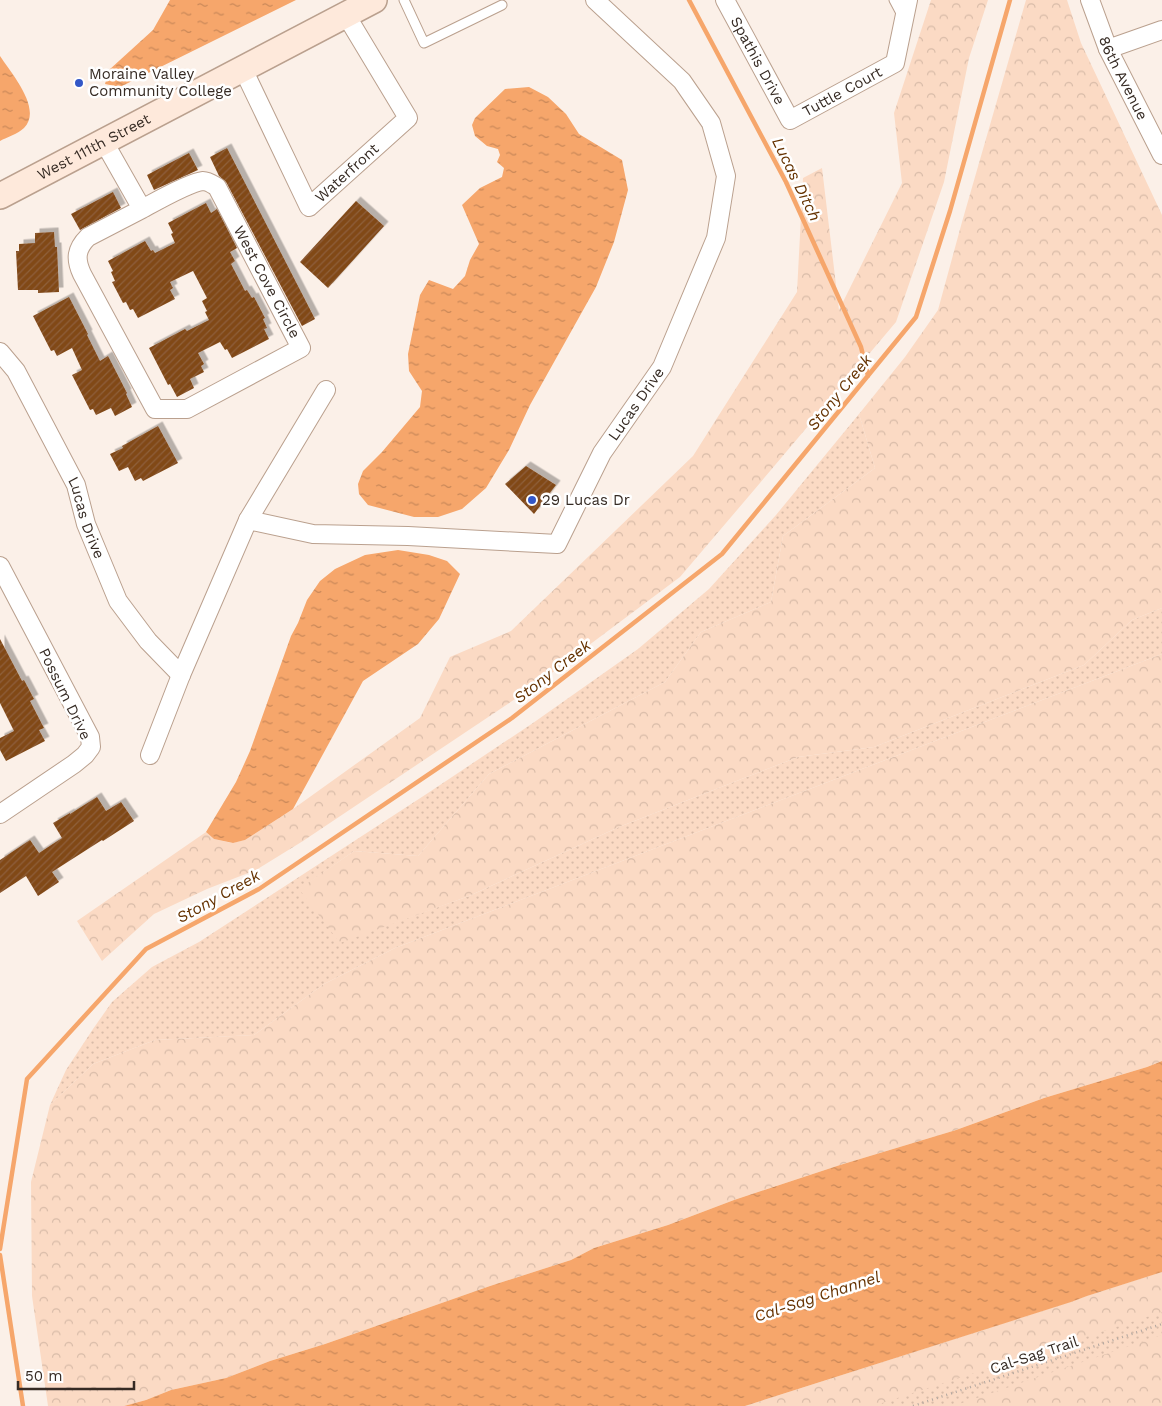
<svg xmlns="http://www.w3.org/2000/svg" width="1162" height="1406" viewBox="0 0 1162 1406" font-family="'Work Sans',sans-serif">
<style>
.green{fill:url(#green-dots)}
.forest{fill:url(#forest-crowns)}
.water{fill:url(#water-ripples)}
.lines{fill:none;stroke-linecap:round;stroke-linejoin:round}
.stream{stroke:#f6a66b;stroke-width:4.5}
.building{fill:url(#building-hatch);filter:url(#shadow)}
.lane-casing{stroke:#baa08e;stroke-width:11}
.street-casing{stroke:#baa08e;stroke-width:20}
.secondary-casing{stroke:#baa08e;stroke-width:28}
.path{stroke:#b1a69f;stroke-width:2.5;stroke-dasharray:1 4;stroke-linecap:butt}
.lane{stroke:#fff;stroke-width:9}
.street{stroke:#fff;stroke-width:18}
.secondary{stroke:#fee9db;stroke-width:25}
.poi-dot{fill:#3357c7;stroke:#fff;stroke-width:2}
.labels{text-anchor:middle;stroke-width:5;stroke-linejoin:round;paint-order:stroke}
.street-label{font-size:15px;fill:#362b24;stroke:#fff}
.poi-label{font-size:15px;fill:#362b24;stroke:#fff;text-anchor:start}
.water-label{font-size:16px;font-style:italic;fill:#653201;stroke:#fff}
</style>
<defs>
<pattern id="green-dots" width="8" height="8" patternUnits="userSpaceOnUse" patternTransform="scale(1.25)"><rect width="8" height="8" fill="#fbdac4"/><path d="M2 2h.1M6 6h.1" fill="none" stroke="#d8bba8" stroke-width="1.8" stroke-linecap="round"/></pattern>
<pattern id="forest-crowns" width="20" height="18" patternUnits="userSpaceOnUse" patternTransform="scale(1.25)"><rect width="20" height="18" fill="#fbdac4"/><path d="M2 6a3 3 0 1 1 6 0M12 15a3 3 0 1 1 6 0" fill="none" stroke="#d8bba8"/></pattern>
<pattern id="water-ripples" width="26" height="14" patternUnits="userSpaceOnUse" patternTransform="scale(1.25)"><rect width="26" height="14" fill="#f6a66b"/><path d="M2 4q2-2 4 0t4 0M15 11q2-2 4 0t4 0" fill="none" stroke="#c88758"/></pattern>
<pattern id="building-hatch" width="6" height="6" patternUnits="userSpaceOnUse" patternTransform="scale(1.25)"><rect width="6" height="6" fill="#814819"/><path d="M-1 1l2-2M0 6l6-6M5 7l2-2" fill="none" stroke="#8e603a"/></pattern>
<filter id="shadow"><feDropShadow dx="4.5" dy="-4.5" stdDeviation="0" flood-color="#0004"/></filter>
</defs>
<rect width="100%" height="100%" fill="#fbf0e8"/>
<path class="green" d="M859,414L875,468L783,536L771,602L701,632L665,682L489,774L418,856L354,851L300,889L340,942L469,896L619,827L798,757L874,747L1084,665L1132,620L1162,608V654L395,948L324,984L254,1035L155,1040L93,1064L50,1105L66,1070L93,1029L112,1002L152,967L199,942L428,793L533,723L638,649L709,589L776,515Z
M1162,1272V1406H747Z"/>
<path class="forest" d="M931,0H988L969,58L944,182L896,322L743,503L680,577L533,687L303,841L256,870L207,889L154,914L102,961L77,921L206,832L214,839L232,843L245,840L293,809L420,718L450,657L511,631L693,456L797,292L803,178L822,168L839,310L902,183L894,113Z
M1026,0H1067L1081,43L1162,215V608L1132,620L1084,665L874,747L798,757L619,827L469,896L340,943L299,889L354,851L418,856L489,774L665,682L701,632L771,602L783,536L875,468L859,414L905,357L938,310L962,222Z
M1162,654V1061L1147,1067L1044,1098L956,1130L840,1165L734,1200L668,1225L594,1248L571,1260L490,1286L325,1344L270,1361L226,1378L171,1390L146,1400L124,1406H48L32,1296L31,1182L50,1105L93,1064L155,1040L254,1035L324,984L395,948Z
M1162,1272V1312L873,1406H745L1026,1317L1071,1302L1087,1296Z
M1162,1335V1406H953Z"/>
<path class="water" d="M170,0H296L120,87L105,84L109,70L153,30Z
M0,56C11,73 43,109 24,128C18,134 7,137 0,141Z
M529,87L548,97L566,114L579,134L622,160L628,190L614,242L596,287L530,405L509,450L486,488L462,509L438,517H414L368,505L359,494L358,484L363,471L382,452L420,407L422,391L409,371L408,354L420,295L429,280L453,289L465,276L470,260L479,244L462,205L480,188L502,177L504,168L497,162L500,155L498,149L487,146L475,136L472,125L475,118L505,89Z
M398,550L429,555L447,561L460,574L439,619L418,644L363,681L293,809L245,840L233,843L214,839L206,832L236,782L250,751L291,636L298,623L307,600L320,581L335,569L365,555Z
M1162,1061V1272L1087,1296L1071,1302L745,1406H124L146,1400L171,1390L226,1378L270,1361L325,1344L490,1286L571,1260L594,1248L668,1225L734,1200L840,1165L956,1130L1044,1098L1147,1067Z"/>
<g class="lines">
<path class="stream" d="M689,0L786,182L861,347L868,376
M0,1249L27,1079L146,949L259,889L512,718L722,554L916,317L950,211L1010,0
M0,1255L23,1406"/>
</g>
<path class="building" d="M227,148L315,319L302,326L226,182L219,176L210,157Z
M189,153L198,170L154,190L147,175Z
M113,192L121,208L80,230L71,214Z
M356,201L384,226L328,288L300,262Z
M206,203L211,213L217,209L237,248L230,252L235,261L231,264L245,291L247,290L252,298L254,297L265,318L263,319L267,328L264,329L269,339L232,358L227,349L225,350L220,342L198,353L204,364L201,366L204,372L190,379L194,388L177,397L170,384L168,385L149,348L185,329L187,331L209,320L205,312L207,311L202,301L207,298L193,271L170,282L173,288L170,290L175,299L138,318L133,309L130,310L126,302L123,303L112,282L115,281L111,272L113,271L108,261L145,241L151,251L153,250L155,253L175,243L171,234L173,233L168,223Z
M54,232L55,247H57L59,292L38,293V290H18L16,251H19V244L35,243V233Z
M69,297L88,334L87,335L100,361L108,356L127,393L126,394L132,407L115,416L111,408L96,415L93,409L90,410L72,375L82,370L72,348L57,356L54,350L51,351L33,316Z
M158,426L178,463L143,481L141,478L135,481L128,467L119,471L110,454L123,448L122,446Z
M526,466L556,485L534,514L505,484Z
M0,639L22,681L24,680L34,699L30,701L44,728L39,730L45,741L6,761L0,750V738L14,731L0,703Z
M97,797L106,811L121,802L134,821L103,841L102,840L52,872L59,882L38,896L26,876L0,893V860L30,840L39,853L62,838L53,823L70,813V814Z"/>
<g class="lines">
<defs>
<path id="lane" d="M404,0L424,43L502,5
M894,0L903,17"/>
<g id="street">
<path id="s1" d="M725,0L790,120L895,63L908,0"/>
<path id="s2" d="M1090,0L1108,49L1162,155"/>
<path d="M1108,49L1162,30"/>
<path id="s3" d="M243,69L309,207L408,118L346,15"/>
<path d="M104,142L142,209L88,237C76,249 75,259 82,274L155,409H187L301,348L217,187C212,184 208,181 203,181C190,182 155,202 142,209"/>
<path id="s4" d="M0,352L16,371L76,485L86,524L118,601L148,641L181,675"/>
<path id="s5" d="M248,520L313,534L408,536L557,544L602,453L662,367L716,238L726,176L711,123L682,81L595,0"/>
<path d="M0,566L90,737L91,747L85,755L74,764L0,814"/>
<path d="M150,755L181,675L248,520L326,390"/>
</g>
<g id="secondary">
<path id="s6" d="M0,196L374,0"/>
</g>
</defs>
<use href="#lane" class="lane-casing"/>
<use href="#street" class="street-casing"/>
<use href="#secondary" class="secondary-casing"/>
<path class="path" d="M913,1406L1162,1324"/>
<use href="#lane" class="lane"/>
<use href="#street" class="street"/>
<use href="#secondary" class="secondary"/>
</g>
<g class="poi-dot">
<circle cx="79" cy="83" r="5"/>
<circle cx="532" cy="500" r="5"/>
</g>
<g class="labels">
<g class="street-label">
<text dy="5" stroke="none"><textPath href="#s1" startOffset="69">Spathis Drive</textPath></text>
<text dy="5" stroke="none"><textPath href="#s2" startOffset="85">86th Avenue</textPath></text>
<text dy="5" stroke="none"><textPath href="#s1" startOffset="196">Tuttle Court</textPath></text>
<text dy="5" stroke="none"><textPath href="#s6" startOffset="106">West 111th Street</textPath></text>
<text dy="5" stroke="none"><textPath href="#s3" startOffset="204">Waterfront</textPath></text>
<text transform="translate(267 282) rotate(62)" y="5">West Cove Circle</text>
<text dy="5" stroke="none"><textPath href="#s5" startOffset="472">Lucas Drive</textPath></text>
<text dy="5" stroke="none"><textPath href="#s4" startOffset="188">Lucas Drive</textPath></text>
<text transform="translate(65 694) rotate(64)" y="5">Possum Drive</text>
<text transform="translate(1034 1355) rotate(-18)" y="5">Cal-Sag Trail</text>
</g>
<g class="poi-label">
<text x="89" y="79">Moraine Valley<tspan x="89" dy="17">Community College</tspan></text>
<text x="542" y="505">29 Lucas Dr</text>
</g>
<g class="water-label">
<text transform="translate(797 179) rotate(64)" y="6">Lucas Ditch</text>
<text transform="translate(839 392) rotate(-51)" y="6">Stony Creek</text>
<text transform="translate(552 671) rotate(-38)" y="6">Stony Creek</text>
<text transform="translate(218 896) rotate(-29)" y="6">Stony Creek</text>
<text transform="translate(817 1296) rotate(-18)" y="6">Cal-Sag Channel</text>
</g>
</g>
<path d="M18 1381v8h116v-8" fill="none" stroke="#362b24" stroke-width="2.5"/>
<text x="25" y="1381" font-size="15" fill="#362b24" stroke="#ffffff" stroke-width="4" paint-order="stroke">50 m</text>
</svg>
